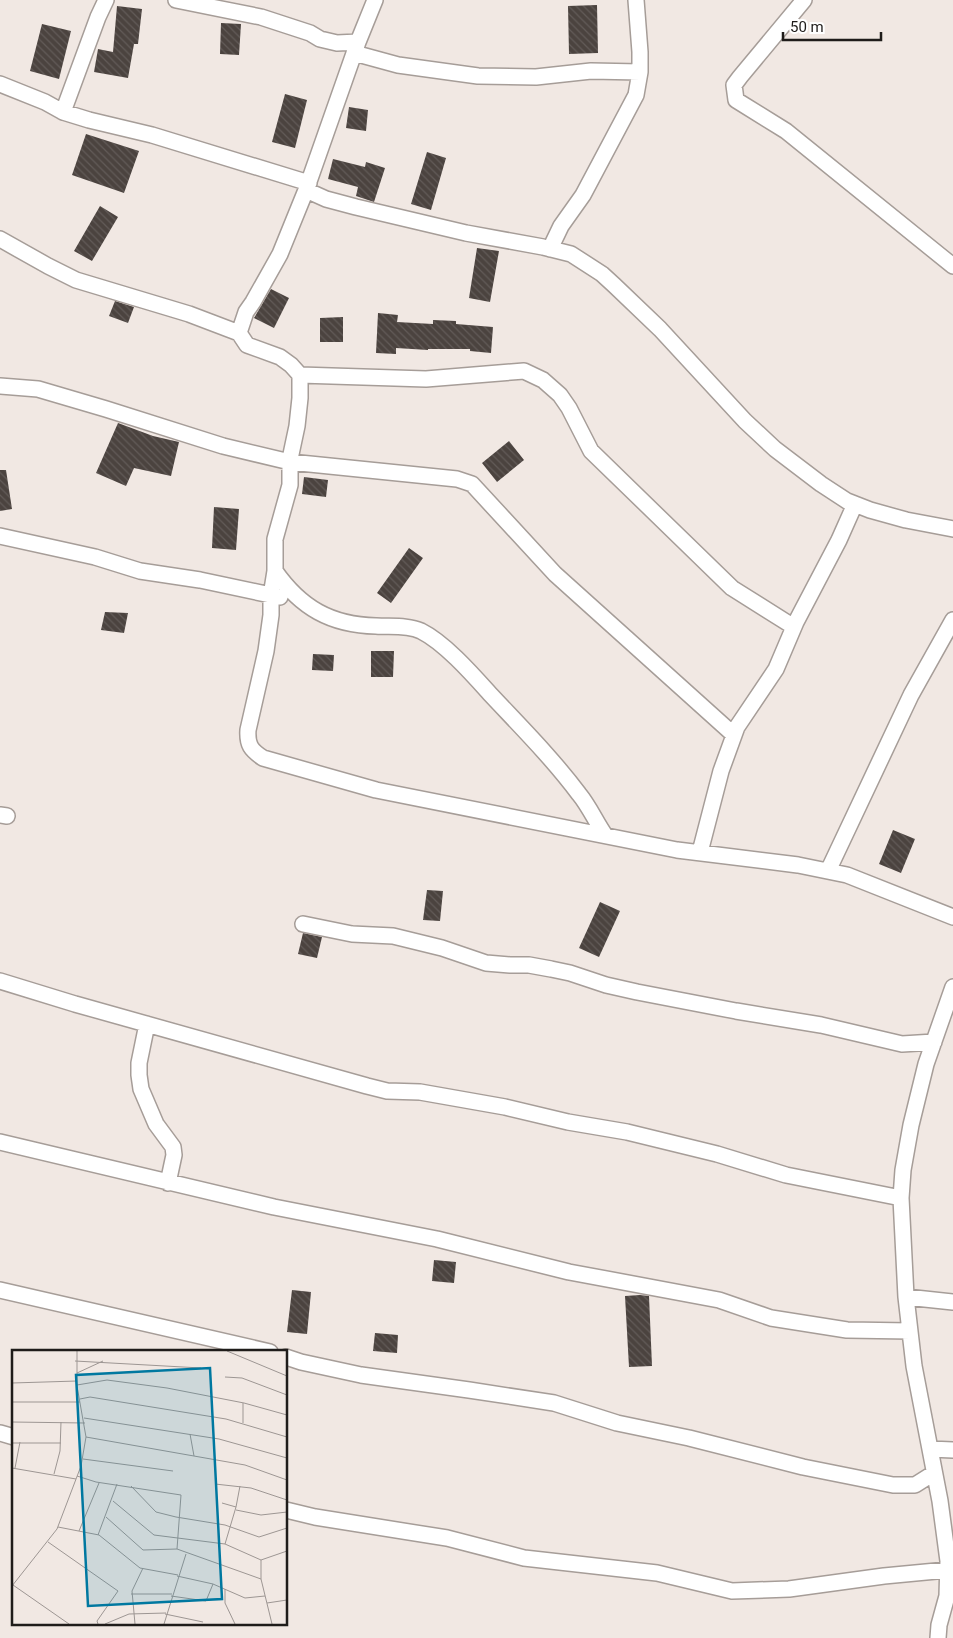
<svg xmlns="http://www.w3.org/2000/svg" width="953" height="1638" viewBox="0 0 953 1638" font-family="Roboto,sans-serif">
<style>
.building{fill:url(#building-back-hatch)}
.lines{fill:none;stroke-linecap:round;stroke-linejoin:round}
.street-casing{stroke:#a69d98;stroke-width:18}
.street{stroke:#fff;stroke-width:15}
.inset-road{fill:none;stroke:#9d9693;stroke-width:1}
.view{fill:#0078a0;fill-opacity:0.15;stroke:#0078a0;stroke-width:2.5}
.inset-edge{fill:none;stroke:#1f1c1a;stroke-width:2.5}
</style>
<defs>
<pattern id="building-back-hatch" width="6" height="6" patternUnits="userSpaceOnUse" patternTransform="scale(1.25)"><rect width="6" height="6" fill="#4b433f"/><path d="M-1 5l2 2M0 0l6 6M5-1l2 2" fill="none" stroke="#625b58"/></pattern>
</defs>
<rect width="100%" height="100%" fill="#f1e8e3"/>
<path class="building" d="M597,5L598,53L569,54L568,6Z
M117,6L142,9L138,44H134L128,78L94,72L98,49L113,52Z
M221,23L241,24L239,55L220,54Z
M42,24L71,31L59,79L30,71Z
M285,94L307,100L295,148L272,142Z
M349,107L368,110L366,131L346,128Z
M86,134L139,151L124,193L72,175Z
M427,152L446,158L431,210L411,204Z
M333,159L365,167L366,162L385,168L374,202L356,196L358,187L328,179Z
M100,206L118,217L92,261L74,251Z
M477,248L499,251L490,302L469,298Z
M271,289L289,298L274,328L254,318Z
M115,301L134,307L128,323L109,316Z
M378,313L398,315L397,322L433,324V320L456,321V324L493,327L491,353L470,351V349H428V350L396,348V354L376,353Z
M343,317V342H320V318Z
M118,423L153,436L179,442L171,476L134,468L126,486L96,473Z
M509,441L524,460L497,482L482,463Z
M0,470H6L12,509L0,511Z
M304,477L328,480L326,497L302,494Z
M214,507L239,509L236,550L212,548Z
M409,548L423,558L391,603L377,593Z
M105,612L128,613L124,633L101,630Z
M371,651H394L393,677H371Z
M313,654L334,655L333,671L312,670Z
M893,830L915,839L901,873L879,864Z
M427,890L443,891L440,921L423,920Z
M600,902L620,911L599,957L579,948Z
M303,933L322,937L317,958L298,954Z
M434,1260L456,1262L454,1283L432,1281Z
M292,1290L311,1292L307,1334L287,1332Z
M640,1295L649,1296L652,1366L629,1367L625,1296Z
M375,1333L398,1335L397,1353L373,1351Z"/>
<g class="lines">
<defs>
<path id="street" d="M176,0L261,17L310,33L320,39L337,43L358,42
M804,0L740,77L734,85L736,100L786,131L953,266
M354,53L398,65L478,76L536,77L591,71L640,72
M0,84L45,102L63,112L89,120L152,135L309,183
M63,112L98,17L106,0
M306,190L326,199L356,207L466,233L543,247L571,254L602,274L614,285L660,329L745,421L775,449L821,484L847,501L870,510L906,520L953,529
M0,239L48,266L76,280L189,314L239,333L247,345L280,357L291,365L300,375V398L297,426L290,459V485L275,539V571L271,596V615L266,651L248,730C247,745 251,750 263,758L376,790L677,850L798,865L847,875L953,917
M550,249L561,226L583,195L636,95L640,72V52L636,0
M239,333L246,312L253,302L280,254L306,190L358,42L375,0
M300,375L426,379L524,371L543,380L560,395L569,408L591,451L732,588L794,627
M0,386L38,389L106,409L223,446L290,462L457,479L472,484L555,574L734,735
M0,536L95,557L140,571L200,580L280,597
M275,571C301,608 331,625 376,626C391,627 408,625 421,631C445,643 473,675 491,695C521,727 552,758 579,794C589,806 596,822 605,835
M0,815L7,816
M700,852L721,771L737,727L776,669L796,622L839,540L855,504
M828,871L911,695L953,620
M303,924L352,934L393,936L442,948L486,963L510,965H529L551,969L570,973L606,985L637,992L736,1011L821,1025L902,1044L934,1042
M0,981L75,1004L367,1086L387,1091L420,1092L505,1107L568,1122L627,1132L717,1154L786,1175L901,1198
M147,1024L139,1063V1075L141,1089L156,1124L173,1147L174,1155L168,1183
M0,1142L274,1207L437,1239L569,1272L719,1300L771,1318L847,1330L910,1331
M0,1290L270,1352
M906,1297L953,1302
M286,1357L301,1362L361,1375L469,1390L554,1403L617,1423L689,1438L803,1467L893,1485H915L934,1473
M0,1433L14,1437
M930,1449L953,1450
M286,1510L315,1517L447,1538L524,1558L657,1573L732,1591L789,1589L884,1576L947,1570
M938,1638L939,1625L947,1596L948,1561L940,1501L914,1366L906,1297L901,1198L903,1170L911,1125L926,1064L953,987"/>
</defs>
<use href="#street" class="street-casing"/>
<use href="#street" class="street"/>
</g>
<g transform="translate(12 1350)">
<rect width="275" height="275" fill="#f1e8e3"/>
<path class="inset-road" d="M215,1L275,26M63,11L189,18M65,23L91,11M213,27L230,28L275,45M0,33L65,31M65,35L95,30L155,38L232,53L275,65M68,49L78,47L214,69L275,87M0,52H68M72,68L207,89L275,108M0,72L73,73M231,73V53M178,84L182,106M74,87L233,115L275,130M0,93H49M71,109L161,121M0,118L64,129M3,118L8,92M42,124L48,101L49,72M65,126L84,132L169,145L165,199M203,134L239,138L275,150M119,136L144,162L164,167M101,151L142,185L213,194L249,210L275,201M210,153L224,157L213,194M224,157L228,136M224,160L249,165L275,162M94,167L131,200L165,199L249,229M164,167L213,175L247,187L275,178M46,177L87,185L128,218L166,225M67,181L87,133M86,185L105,134M36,192L106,241L85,271L86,274M249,210V229L260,274M165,226L201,234L233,248L253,246M1,235L57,274M0,236L45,179L69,116L74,87L65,36V1M213,239V253L223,274M119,244H160M159,246L194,251L201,234M255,253L275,250M153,264L191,272M93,274L117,264L154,263M123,274L120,241L131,218M152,274L174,204"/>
<path class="view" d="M198,18L210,249L76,256L64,25Z"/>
<rect width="275" height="275" class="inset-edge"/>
</g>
<path d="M783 32v8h98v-8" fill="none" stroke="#1f1c1a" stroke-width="2.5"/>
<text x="790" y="32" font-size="15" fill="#1f1c1a" stroke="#ffffff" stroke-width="4" paint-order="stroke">50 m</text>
</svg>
